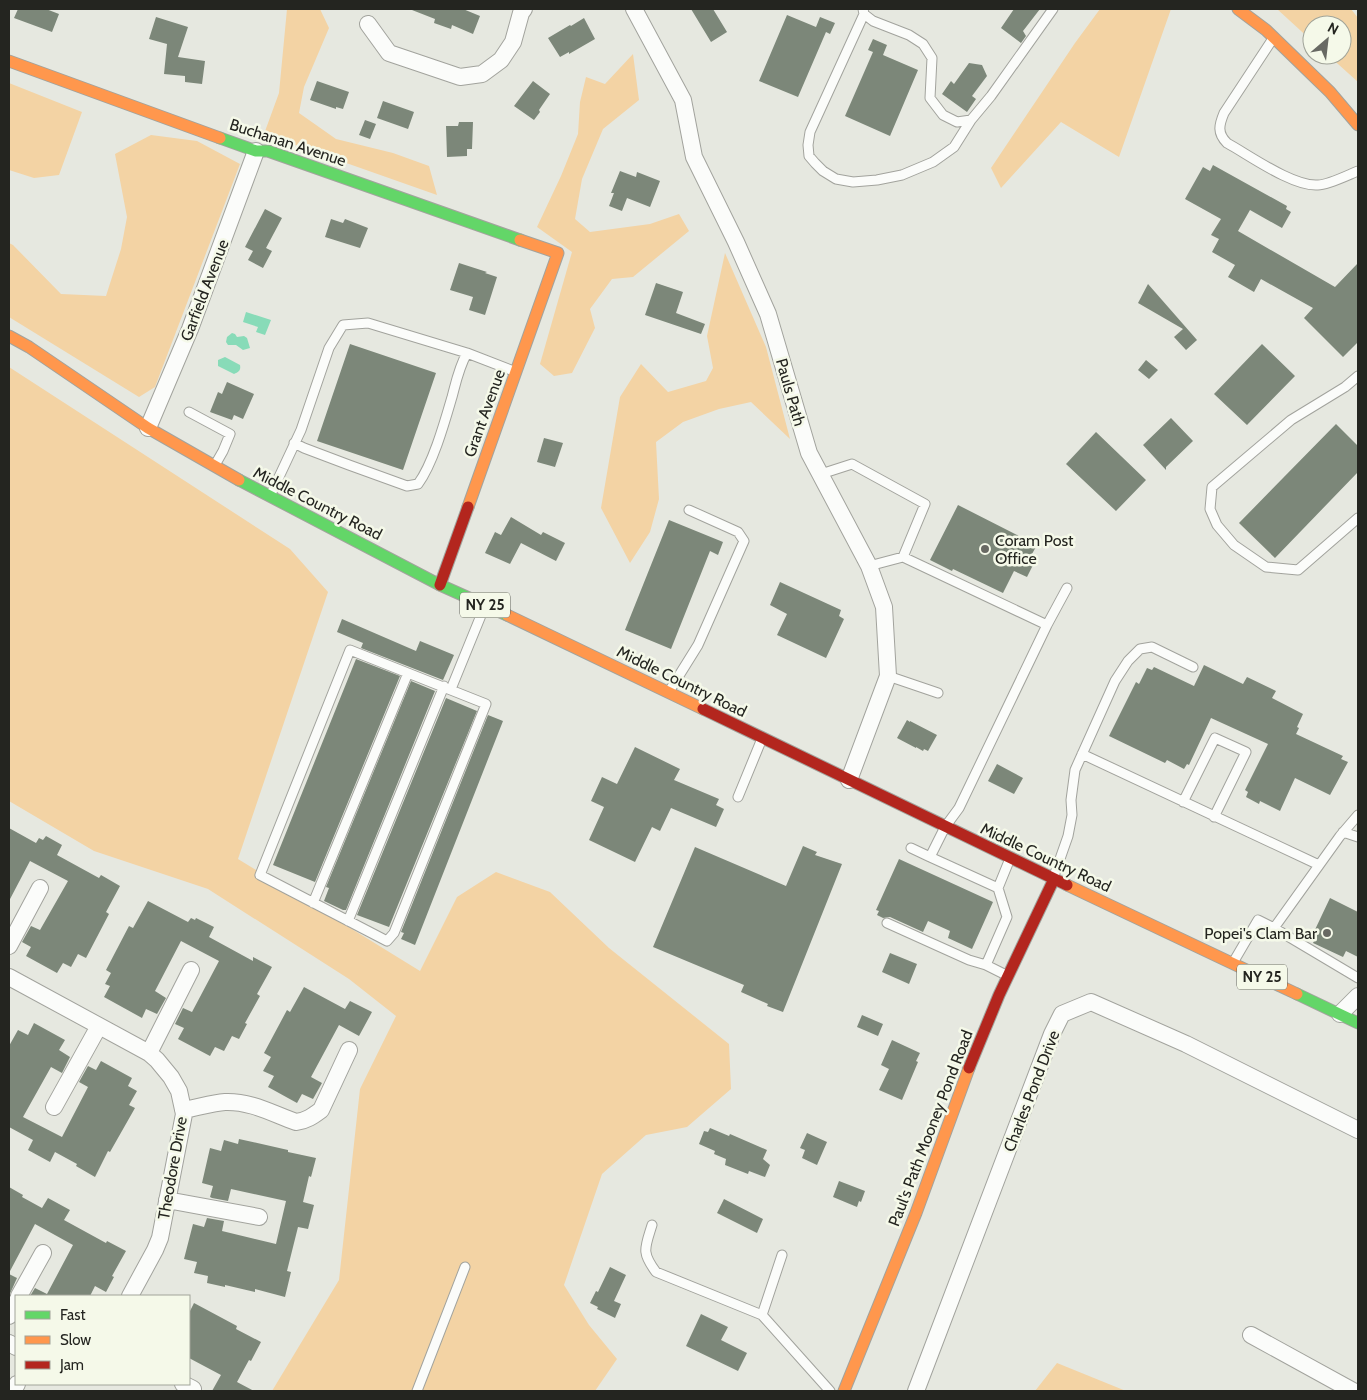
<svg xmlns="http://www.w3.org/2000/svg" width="1367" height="1400" viewBox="0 0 1367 1400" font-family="Cabin,sans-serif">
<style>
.green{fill:#f3d3a4}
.water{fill:#88dbb8}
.building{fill:#7c8779}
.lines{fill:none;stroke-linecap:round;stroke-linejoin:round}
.lane-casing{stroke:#a2a39d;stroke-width:11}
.street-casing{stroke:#a2a39d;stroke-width:18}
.fast-casing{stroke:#a2a39d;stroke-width:13}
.slow-casing{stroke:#a2a39d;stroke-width:13}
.jam-casing{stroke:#a2a39d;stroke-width:13}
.lane{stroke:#fbfcfa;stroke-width:9}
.street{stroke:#fbfcfa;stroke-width:16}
.fast{stroke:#63d668;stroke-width:11}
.slow{stroke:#ff974d;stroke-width:11}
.jam{stroke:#b3261e;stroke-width:11}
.poi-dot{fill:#686963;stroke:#f5f9e9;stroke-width:2}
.labels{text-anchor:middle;stroke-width:5;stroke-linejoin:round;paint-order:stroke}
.shield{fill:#f5f9e9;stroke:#63655c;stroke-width:1}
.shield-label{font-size:15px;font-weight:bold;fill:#242520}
.street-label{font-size:16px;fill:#242520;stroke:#f5f9e9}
.poi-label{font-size:16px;fill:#242520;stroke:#f5f9e9;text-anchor:start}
</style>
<rect width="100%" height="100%" fill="#e6e8e0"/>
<path class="green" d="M287,9H320L329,28L304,87L299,113L336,139L393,153L429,166L437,195L264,134L279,93Z
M1100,9H1171L1119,157L1061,122L1001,188L991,168L1075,43Z
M1277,9H1351L1358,18V82L1328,55H1342V25H1312V41Z
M633,54L639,100L603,129L582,179L575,219L590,232L650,224L679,214L689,231L633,277L612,279L590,309L595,328L572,373L554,376L540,364L572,252L537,227L561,176L578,134L580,102L586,77L605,84Z
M9,83L82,112L59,175L34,178L9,170Z
M151,135L197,141L240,164L155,387L139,397L9,317V243L13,245L61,294L106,296L121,249L127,217L115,154Z
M725,253L766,347L790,439L751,402L719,409L683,422L656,442L659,499L650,532L630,563L601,508L620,397L641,364L668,392L706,381L713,368L707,336Z
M9,367L290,549L328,592L238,859L420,971L457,897L496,872L550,892L609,948L729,1044L731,1089L687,1127L646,1135L602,1174L564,1285L589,1325L617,1359L595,1391H272L339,1280L360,1089L396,1016L349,979L208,889L94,851L9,801Z
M1057,1363L1126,1391H1035Z"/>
<path class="water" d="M246,312L271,320L265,335L256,332L258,327L243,322Z
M232,333L235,334L237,337L244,336L247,338L250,348L243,350L236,345H228L226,342L227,337Z
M225,357L240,365C241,370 239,372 234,374L218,366V360Z"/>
<path class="building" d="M18,9H46L59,14L52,32L14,18Z
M412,9H463L480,16L473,34L452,25L451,29L434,23L435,19L412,10Z
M691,9H713L727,32L711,42Z
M1014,9H1040L1023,31L1026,36L1021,43L1001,28Z
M787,15L816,27L820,17L835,23L830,34L826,32L798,97L759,81Z
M156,17L188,27L178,57L205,61L202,84L185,82V76L164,74L167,44L149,39Z
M584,18L595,39L569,54V52L560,57L548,38L570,25L571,26Z
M873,39L887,45L883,55L918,70L890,136L845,116L873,52L868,50Z
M969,63L982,65L987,76L972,96L976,99L967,112L942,94L951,81L954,84Z
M317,81L349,92L343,109L336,107V109L310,100Z
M533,81L550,94L539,110L540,112L534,120L514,106Z
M383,101L414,112L408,129L377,118Z
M365,120L376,124L370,139L359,135Z
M459,122H473L472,149H467V156L447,157L446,126H458Z
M1213,165L1287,206L1286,209L1291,212L1282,228L1250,210L1238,231L1335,287L1358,263V342L1343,357L1304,318L1313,308L1261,279L1254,292L1228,277L1235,265L1212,252L1219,239L1211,235L1221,219L1185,199L1203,167L1210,171Z
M620,171L636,177L637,172L660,181L650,207L627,198L622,211L609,206L614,193H611Z
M265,209L282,218L266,248L272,251L263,268L248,260L253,251L245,247Z
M331,219L343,223L345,219L368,228L360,248L325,237Z
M459,263L487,272L485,273L497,277L485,315L469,310L473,297L450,290Z
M656,283L683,292L676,313L705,324L701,334L645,315Z
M1148,284L1197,340L1186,350L1174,337L1183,329L1138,303Z
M350,344L436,373L403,470L317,441Z
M1262,344L1295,376L1247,425L1214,394Z
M1146,360L1158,370L1149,379L1138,370Z
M227,382L254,394L243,419L234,415L232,420L210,412L218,392L222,394Z
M1171,418L1193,441L1166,467V470L1143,445Z
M1336,424L1358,446V472L1275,558L1239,523Z
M1096,432L1146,480L1116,511L1066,464Z
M544,438L563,443L555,467L537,462Z
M958,505L1037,545L1032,554L1037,557L1027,577L1014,571L1003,593L953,569L952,571L930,560Z
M511,517L541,535L543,532L565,543L556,561L521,543L510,564L485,553L495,532L501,535Z
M669,520L723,542L718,555L710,551L671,649L625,630Z
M780,582L841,610L839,616L844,619L826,658L777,635L787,614L770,605Z
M342,619L416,651L420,641L454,655L443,680L361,648L363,643L337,632Z
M356,659L400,676L315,882L273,865Z
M1204,665L1243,684L1247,677L1276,691L1272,698L1303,714L1297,727L1299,728L1296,734L1343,756L1341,759L1348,762L1330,795L1295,778L1280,811L1260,801L1259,804L1246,797L1248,792L1245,790L1268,744L1211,718L1189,765L1187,764L1184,769L1167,760L1165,763L1109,736L1136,682L1139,684L1147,668L1152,670L1154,667L1194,686Z
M411,681L435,691L346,910H343L324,901L329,888L326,887Z
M446,698L477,711L389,927L357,915Z
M488,715L503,721L415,945L401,939L404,933L401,932Z
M907,720L910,722V721L937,735L928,751L924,749L923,751L916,747V748L897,738Z
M635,747L680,769L674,780L719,799L716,805L724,809L716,827L671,808L660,831L652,827L635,862L589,840L604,807L591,801L602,777L617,784Z
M997,764L1023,778L1014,794L988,781Z
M9,828L36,843L39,838L43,840L46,836L62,845L57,855L99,878L101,875L120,886L106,912L109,914L86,958L78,954L71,967L63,963L57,973L26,956L31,947L22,942L31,926L40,930L68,881L30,861L9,901Z
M803,846L817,852L815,855L842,864L783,1012L767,1006L768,1004L741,992L744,985L653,947L695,847L786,886Z
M899,859L993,902L972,949L948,938L950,931L928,921L923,932L890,917L883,918L877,915L879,911L876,910Z
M1330,898L1358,912V957L1346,951L1343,957L1313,943L1316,937L1312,936Z
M148,901L188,922L191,918L195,920L196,918L214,927L209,937L253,961V957L272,967L257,994L260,996L245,1023L247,1024L239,1039L232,1036L224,1051L215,1047L210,1056L178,1039L184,1028L175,1024L183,1008L192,1012L219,961L181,941L155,991L166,998L157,1014L146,1009L142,1018L104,997L110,986L105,984L111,973L106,970L129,926L133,928Z
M890,953L917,964L909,984L882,972Z
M304,987L345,1009L350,1001L372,1012L359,1036L339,1025L311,1077L322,1083L313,1099L302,1094L297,1103L268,1087L274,1076L263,1071L271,1057L264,1053L287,1010L290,1012Z
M862,1015L883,1024L878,1036L857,1027Z
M34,1023L65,1040L59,1050L70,1057L62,1073L51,1067L23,1117L62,1137L88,1087L79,1082L88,1066L96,1070L101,1061L132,1078L128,1086L137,1091L129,1105L135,1108L110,1152L108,1151L95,1177L76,1166L77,1164L55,1152L50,1162L28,1150L33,1140L9,1127V1046L18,1030L28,1035Z
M892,1040L920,1053L916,1061L918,1062L902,1100L879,1090L889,1069L881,1065Z
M710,1128L729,1136L730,1134L767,1150L763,1159L770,1165L765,1177L749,1171L748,1174L725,1165L726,1159L714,1154L715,1151L699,1144L704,1131L708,1132Z
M807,1133L827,1142L817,1165L802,1158L805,1150L800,1148Z
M239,1139L288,1150V1152L316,1158L311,1177L309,1176L303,1202L314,1205L308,1229L298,1227L287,1271L291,1272L285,1297L255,1289V1292L225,1285V1287L207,1283L208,1276L194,1273L197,1262L184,1259L193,1224L204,1227L207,1218L224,1221L222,1231L276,1244L286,1201L231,1189L228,1201L212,1198L210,1197L213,1186L202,1183L210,1148L221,1151L224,1140L238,1144Z
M839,1181L865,1191L861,1202L859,1201L857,1207L833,1197Z
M9,1187L23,1195L22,1197L42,1208L48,1198L70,1210L64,1220L106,1243L107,1241L126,1251L112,1276L114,1277L106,1292L95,1286L90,1296H30L35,1288L47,1294L73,1245L35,1224L9,1273Z
M724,1199L763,1219L757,1233L717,1213Z
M610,1267L626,1275L614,1301L621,1304L615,1318L597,1309L598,1307L590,1303L596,1291L598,1292Z
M9,1274L17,1278L9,1296Z
M194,1303L237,1326L236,1329L261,1342L251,1361L249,1360L237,1382L254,1391H212L221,1375L189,1358V1313Z
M701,1314L728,1327L721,1340L747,1353L738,1371L686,1346Z"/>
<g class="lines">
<defs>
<path id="lane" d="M863,9L864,14L873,21L909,35L923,44L932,58L930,98L943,115L957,122L971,120L991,96L1053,9
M864,14L810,132L808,145L809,156L815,163L823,171L836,179L853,182L877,180L902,175L933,162L954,147L971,120
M1274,37L1224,113C1219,125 1217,133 1227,143C1249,155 1293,187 1318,185C1328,185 1348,175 1358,171
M1358,376L1345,387L1291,420L1212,487L1210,509L1217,525L1234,545L1266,567L1298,570L1358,518
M189,412L230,434L223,451L215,465
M294,443L304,448L349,465L407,486L418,484C433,464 445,421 452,397C456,382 459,367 467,353
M821,474L852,464L925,504L903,557
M271,494L301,430L329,348L343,325L368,323L467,353L516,372
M869,566L903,557L1047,625
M350,650L486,704L394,933L387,941L260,875Z
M888,676L938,693
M451,689L484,608
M670,690L698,645L744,541L738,532L689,510
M1082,754L1319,865
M738,797L761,741
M1183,802L1215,738L1246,752L1214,817
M1343,832L1358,837
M911,848L930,857
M1054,876L1068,836L1072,815L1071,800L1075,770L1115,681L1128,661L1140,649L1152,647L1193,667
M998,888L1009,861
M313,903L408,673
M348,921L444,686
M887,923L969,960L986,965
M1274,928L1358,978
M1234,961L1258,920L1274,928L1340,836L1358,815
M1008,976L986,965L1007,917L998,888L930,857L945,827L959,808L1047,625L1067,588
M652,1225C645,1248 641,1252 656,1272L762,1315L830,1391
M762,1315L782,1255
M417,1391L465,1267"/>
<path id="street" d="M634,9L683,100L694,157L736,242L768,314L809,453L869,566L884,607L888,676L849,780
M368,24L389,53L460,77L482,74L501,60L513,42L521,13L524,9
M148,428L190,329L256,151
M9,946L40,888
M9,977L149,1053L157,1060L171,1077L179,1091L184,1114L160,1238L155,1250L130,1296
M1340,1014L1358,996
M149,1053L191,970
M54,1107L99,1026
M183,1110C197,1108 211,1103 225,1102C251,1101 273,1114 296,1122C306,1121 313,1116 321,1110L349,1050
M167,1200L259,1217
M19,1296L43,1253
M9,1316L16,1302
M1251,1335L1353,1391
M9,1343L16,1347
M183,1384L193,1389
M13,1391L17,1384
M916,1391L1052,1034L1062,1014L1091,1002L1186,1044L1358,1130"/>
<path id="fast" d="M220,138L256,151H268L520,240
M239,480L440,585L507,615
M1297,994L1358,1023"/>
<path id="slow" d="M1238,9L1266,30L1330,92L1358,125
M9,61L220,138
M9,336L29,347L148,428L239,480
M468,507L558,253L520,240
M507,615L703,709
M1067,885L1297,994
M844,1391L916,1213L969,1068"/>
<path id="jam" d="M440,585L468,507
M703,709L1067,885
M969,1068L999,995L1054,879"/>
</defs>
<use href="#lane" class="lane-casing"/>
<use href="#street" class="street-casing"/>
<use href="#fast" class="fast-casing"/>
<use href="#slow" class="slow-casing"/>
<use href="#jam" class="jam-casing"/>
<use href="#lane" class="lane"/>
<use href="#street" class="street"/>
<use href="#fast" class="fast"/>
<use href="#slow" class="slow"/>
<use href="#jam" class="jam"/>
</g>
<g class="poi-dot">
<circle cx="985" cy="549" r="5"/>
<circle cx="1327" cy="933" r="5"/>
</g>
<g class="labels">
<g class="shield">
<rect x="460" y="592.5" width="50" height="25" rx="4"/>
<rect x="1237" y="964.5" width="50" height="25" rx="4"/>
</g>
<g class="shield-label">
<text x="485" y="610">NY 25</text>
<text x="1262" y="982">NY 25</text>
</g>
<g class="street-label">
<text transform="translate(288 142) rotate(18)" y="6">Buchanan Avenue</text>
<text transform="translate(204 290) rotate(-69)" y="6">Garfield Avenue</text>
<text transform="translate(791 392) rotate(74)" y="6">Pauls Path</text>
<text transform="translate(484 413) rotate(-70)" y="6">Grant Avenue</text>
<text transform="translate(318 503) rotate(27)" y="6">Middle Country Road</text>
<text transform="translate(682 681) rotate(26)" y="6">Middle Country Road</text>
<text transform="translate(1046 857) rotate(25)" y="6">Middle Country Road</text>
<text transform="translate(1031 1091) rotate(-69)" y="6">Charles Pond Drive</text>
<text transform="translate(930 1128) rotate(-69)" y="6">Paul's Path Mooney Pond Road</text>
<text transform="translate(172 1168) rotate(-80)" y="6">Theodore Drive</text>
</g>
<g class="poi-label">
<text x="995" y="546">Coram Post<tspan x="995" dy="18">Office</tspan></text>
<text x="1317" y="939" text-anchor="end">Popei's Clam Bar</text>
</g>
</g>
<rect width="1367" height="1400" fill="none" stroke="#242520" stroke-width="20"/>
<rect x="15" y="1295" width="175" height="90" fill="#f5f9e9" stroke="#a1a499"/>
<rect x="25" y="1311" width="25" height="8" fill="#63d668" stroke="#a1a499"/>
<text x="60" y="1320" font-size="15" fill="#242520">Fast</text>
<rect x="25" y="1336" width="25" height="8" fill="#ff974d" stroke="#a1a499"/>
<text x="60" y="1345" font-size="15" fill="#242520">Slow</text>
<rect x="25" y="1361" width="25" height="8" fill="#b3261e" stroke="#a1a499"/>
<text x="60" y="1370" font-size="15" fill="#242520">Jam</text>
<g transform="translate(1327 40) rotate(28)"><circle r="24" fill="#f5f9e9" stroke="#a1a499"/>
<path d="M0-4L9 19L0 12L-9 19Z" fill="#686963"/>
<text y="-8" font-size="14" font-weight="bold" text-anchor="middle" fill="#242520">N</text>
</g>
</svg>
